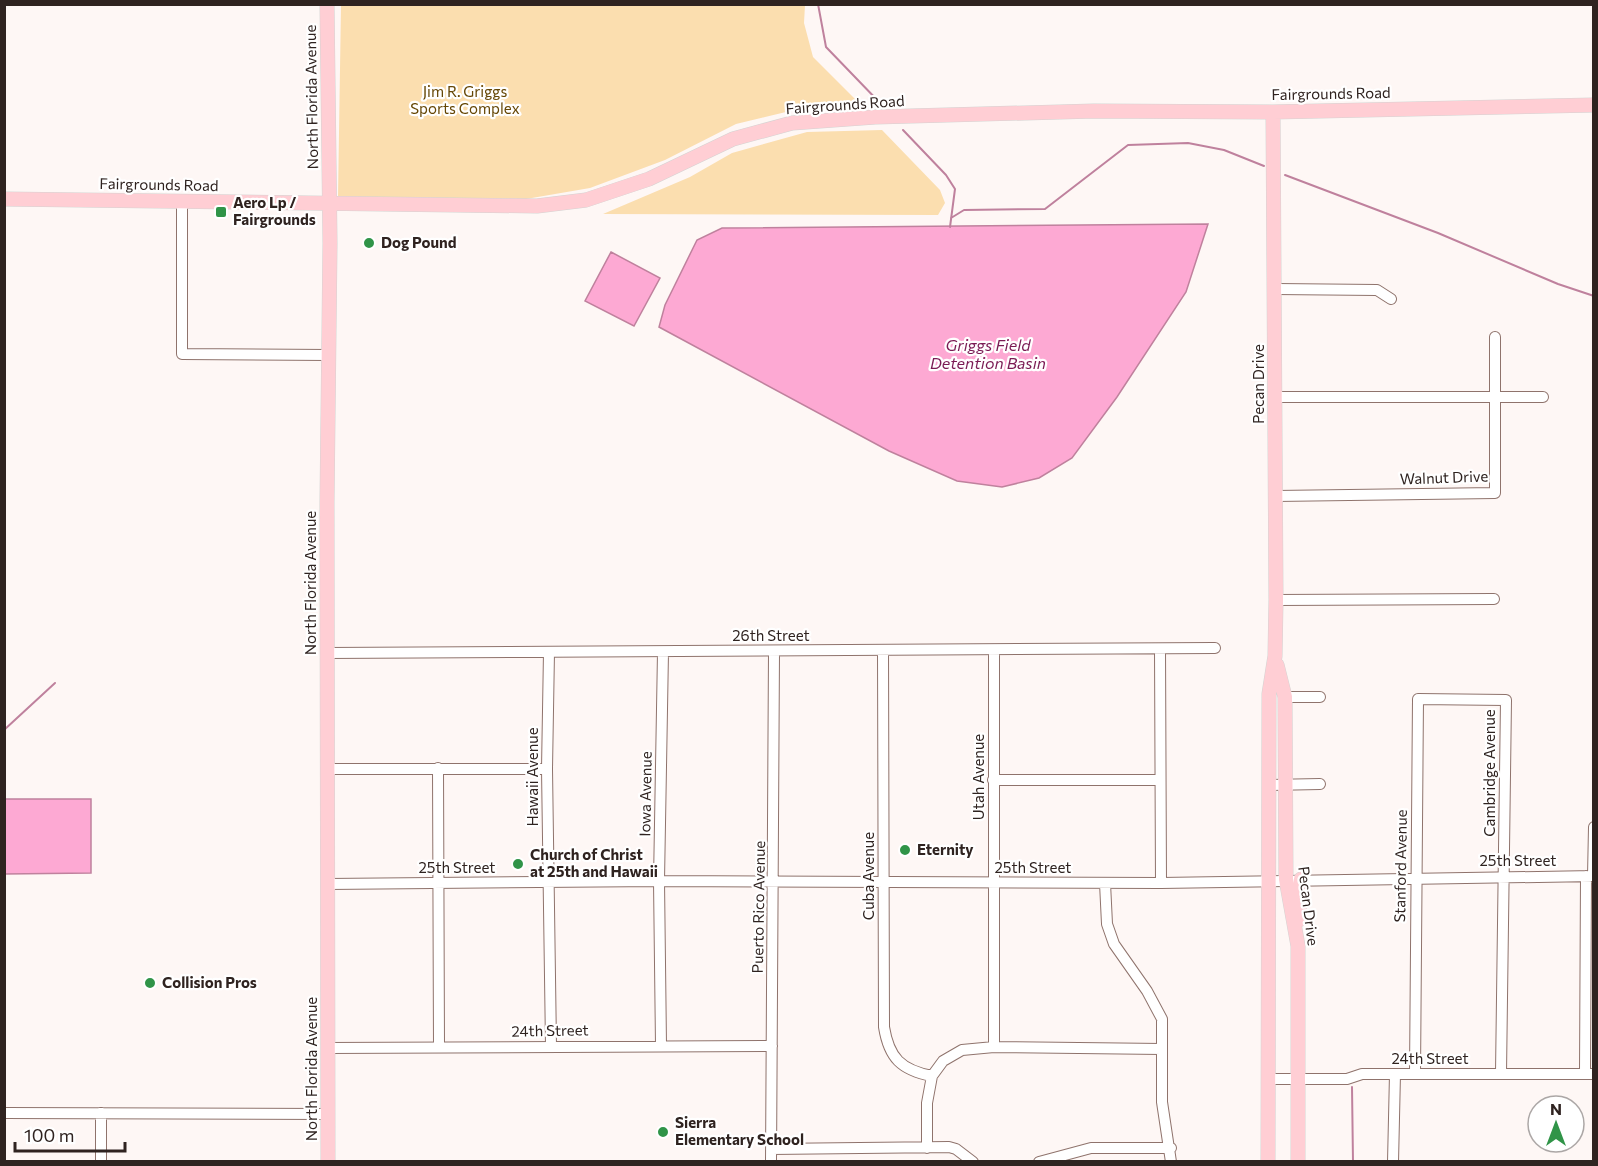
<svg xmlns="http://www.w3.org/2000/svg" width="1598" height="1166" viewBox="0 0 1598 1166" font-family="Commissioner,sans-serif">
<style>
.green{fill:#fbdeaf}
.water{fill:#fda9d3;stroke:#bf819d;stroke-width:1.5}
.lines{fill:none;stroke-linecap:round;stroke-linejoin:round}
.stream{stroke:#bf819d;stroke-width:2}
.minor-casing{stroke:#8f736c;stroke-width:12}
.major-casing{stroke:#d5d3d2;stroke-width:15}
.minor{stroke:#fff;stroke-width:10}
.major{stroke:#ffced4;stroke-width:14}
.poi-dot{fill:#309448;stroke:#fff;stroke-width:2}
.labels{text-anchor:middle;stroke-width:4.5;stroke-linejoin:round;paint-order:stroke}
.park-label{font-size:15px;fill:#654604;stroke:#fff}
.street-label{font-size:15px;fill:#2f2320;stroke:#fff}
.poi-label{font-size:15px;font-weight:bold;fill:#2f2320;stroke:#fff;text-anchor:start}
.water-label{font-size:16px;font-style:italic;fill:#7a1b54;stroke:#fff}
</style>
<rect width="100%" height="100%" fill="#fef7f5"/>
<path class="green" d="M341,5H805L804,23L813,57L858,102L815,105L736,124L665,160L590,188L526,199L338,197Z
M882,130L940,190L945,203L938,215L603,214L690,177L732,153L807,132Z"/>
<path class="water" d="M1208,224L1186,292L1117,397L1072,458L1039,478L1002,487L957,481L889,451L659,327L665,305L697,240L722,228Z
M611,252L660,278L634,326L585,301Z
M4,799H91V873L5,874Z"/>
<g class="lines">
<path class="stream" d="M818,4L826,47L881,104
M903,130L946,175L955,189L950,227
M1285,175L1438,233L1558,284L1594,296
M951,218L964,210L1045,209L1128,145L1188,143L1224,150L1264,166
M4,730L55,683
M1352,1087L1353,1162"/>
<defs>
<path id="minor" d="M182,202V354L328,355
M1276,289L1377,290L1391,299
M1276,397H1543
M1276,496L1495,493V337
M1276,600L1494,599
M1160,649L1161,883
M883,650L884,1027C889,1058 901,1070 932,1076
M994,650V1047
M549,652L547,769L551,1046
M327,653L1215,648
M1285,697H1320
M438,768L439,1047
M327,769H547
M993,780H1160
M1269,785L1320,784
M1593,876L1594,827
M1105,883L1107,924L1114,944L1147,991L1162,1019V1102L1171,1162
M328,884L659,881L1161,883L1594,876
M661,1045L659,881L663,652
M328,1048L772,1046
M1585,1073L1586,876
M1415,1074L1418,699L1506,700L1501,1073
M1268,1079H1347L1362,1074H1594
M4,1113L329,1114
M101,1113V1162
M927,1148V1103L932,1076L943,1061L962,1050L994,1047L1162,1049
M771,1149L949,1147L956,1149L973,1162
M771,1162L774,652
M1039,1162L1091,1148H1171
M1393,1162L1395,1074"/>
<path id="major" d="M327,4L330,243L327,502L328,1162
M4,199L537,206L586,200L649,179L733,139L792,123L875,117L1094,111L1273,112L1594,105
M1277,665L1285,697L1286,879L1298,946V1162
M1299,920L1301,879
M1268,1162L1269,694L1275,656L1276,600L1273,112"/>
</defs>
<use href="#minor" class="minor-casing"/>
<use href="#major" class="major-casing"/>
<use href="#minor" class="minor"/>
<use href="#major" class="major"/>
</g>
<g class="poi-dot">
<rect x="215" y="206" width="12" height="12" rx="3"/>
<circle cx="369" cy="243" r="6"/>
<circle cx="905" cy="850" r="6"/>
<circle cx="518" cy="864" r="6"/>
<circle cx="150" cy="983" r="6"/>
<circle cx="663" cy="1132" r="6"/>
</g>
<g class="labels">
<g class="park-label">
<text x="465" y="97">Jim R. Griggs<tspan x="465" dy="17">Sports Complex</tspan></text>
</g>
<g class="street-label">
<text transform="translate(1331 94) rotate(-1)" y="5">Fairgrounds Road</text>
<text transform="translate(312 97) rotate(-91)" y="5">North Florida Avenue</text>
<text transform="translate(845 105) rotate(-4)" y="5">Fairgrounds Road</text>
<text transform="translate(159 185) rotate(1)" y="5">Fairgrounds Road</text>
<text transform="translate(1259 384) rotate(-90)" y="5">Pecan Drive</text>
<text transform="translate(1444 478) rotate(-2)" y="5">Walnut Drive</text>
<text transform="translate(311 583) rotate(-90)" y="5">North Florida Avenue</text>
<text x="771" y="641">26th Street</text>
<text transform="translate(1490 773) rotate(-90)" y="5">Cambridge Avenue</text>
<text transform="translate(533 777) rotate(-90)" y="5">Hawaii Avenue</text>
<text transform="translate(979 777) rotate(-90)" y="5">Utah Avenue</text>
<text transform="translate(646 794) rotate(-89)" y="5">Iowa Avenue</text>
<text x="1518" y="866">25th Street</text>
<text transform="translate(1401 866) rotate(-89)" y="5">Stanford Avenue</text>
<text x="457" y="873">25th Street</text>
<text x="1033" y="873">25th Street</text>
<text transform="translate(869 876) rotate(-90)" y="5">Cuba Avenue</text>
<text transform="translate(1308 906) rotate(83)" y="5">Pecan Drive</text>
<text transform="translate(759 907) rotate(-89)" y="5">Puerto Rico Avenue</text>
<text transform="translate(550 1031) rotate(-1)" y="5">24th Street</text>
<text x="1430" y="1064">24th Street</text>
<text transform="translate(312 1069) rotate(-90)" y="5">North Florida Avenue</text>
</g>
<g class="poi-label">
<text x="233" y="208">Aero Lp /<tspan x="233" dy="17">Fairgrounds</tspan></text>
<text x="381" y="248">Dog Pound</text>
<text x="917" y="855">Eternity</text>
<text x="530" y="860">Church of Christ<tspan x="530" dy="17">at 25th and Hawaii</tspan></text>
<text x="162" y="988">Collision Pros</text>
<text x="675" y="1128">Sierra<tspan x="675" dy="17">Elementary School</tspan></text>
</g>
<g class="water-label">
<text x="988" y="351">Griggs Field<tspan x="988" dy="18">Detention Basin</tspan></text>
</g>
</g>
<rect width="1598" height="1166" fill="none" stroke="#2f2320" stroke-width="12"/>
<g transform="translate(1556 1124)"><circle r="28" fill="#ffffff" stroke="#aca7a6" stroke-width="1.5"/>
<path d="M0-4.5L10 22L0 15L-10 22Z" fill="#309448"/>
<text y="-9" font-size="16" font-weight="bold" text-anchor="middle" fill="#2f2320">N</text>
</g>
<path d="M15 1142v9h110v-9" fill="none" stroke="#2f2320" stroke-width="3"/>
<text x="24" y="1142" font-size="18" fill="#2f2320" stroke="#ffffff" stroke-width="4.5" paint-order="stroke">100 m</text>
</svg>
